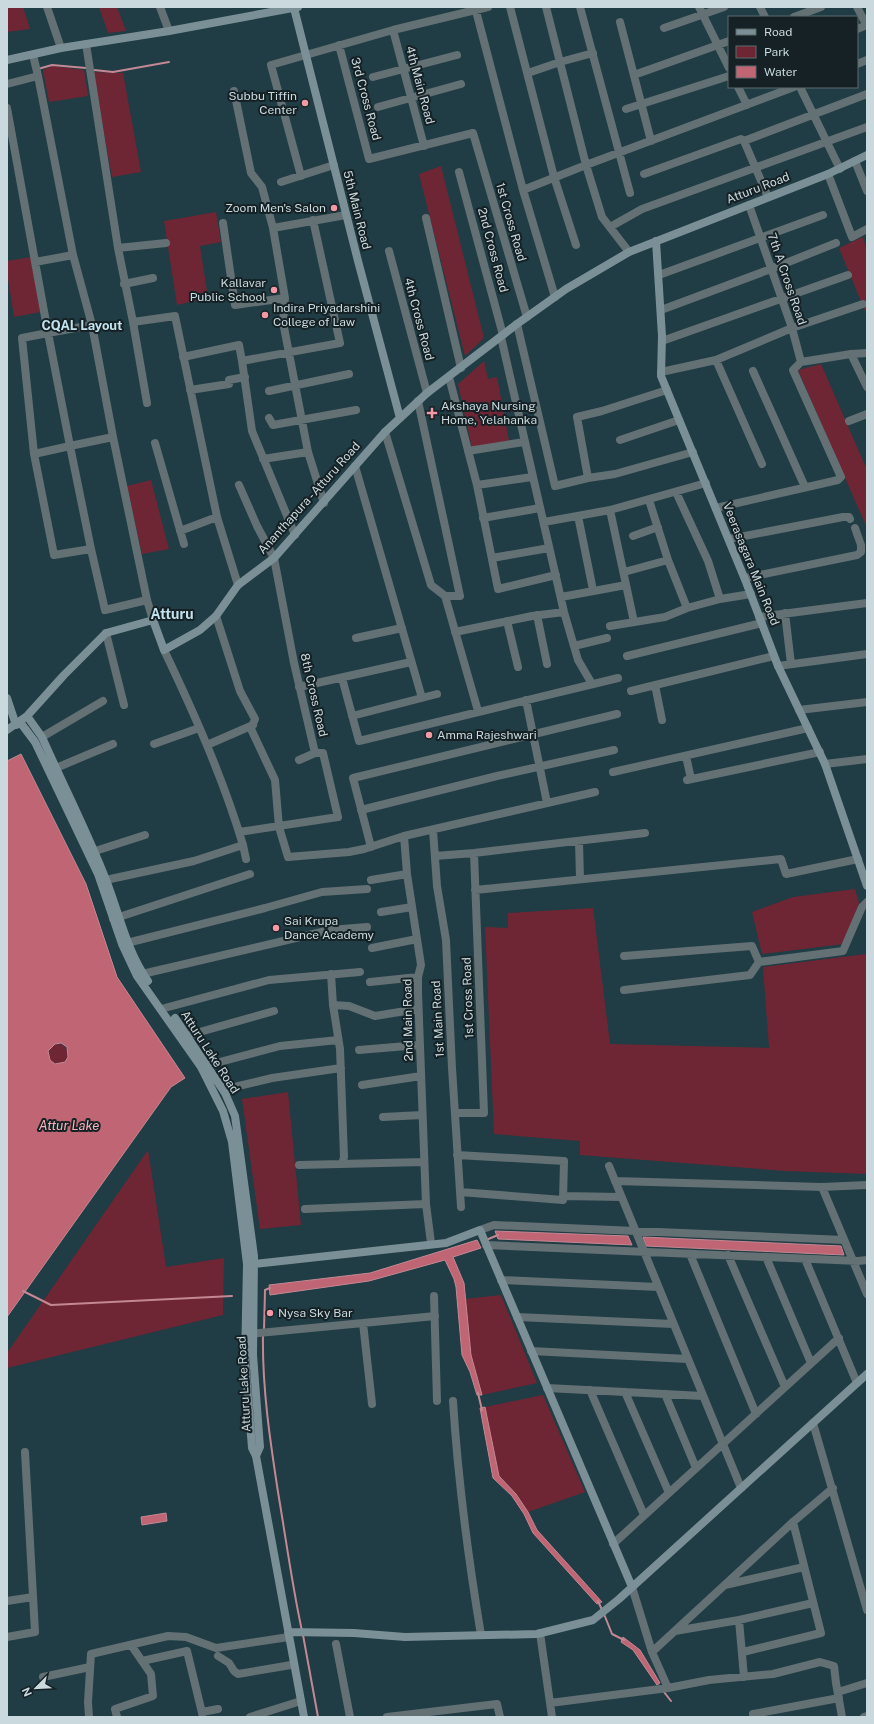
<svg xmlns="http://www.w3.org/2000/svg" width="874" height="1724" viewBox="0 0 874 1724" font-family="'Public Sans',sans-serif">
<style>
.green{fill:#6e2634}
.water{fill:#c06573;stroke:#c38893;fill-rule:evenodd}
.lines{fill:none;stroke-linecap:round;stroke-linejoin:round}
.stream{stroke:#c38893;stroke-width:2}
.street{stroke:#637074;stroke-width:8}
.secondary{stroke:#7b8f96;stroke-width:8}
.poi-dot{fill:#f49aa6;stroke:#152124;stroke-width:1.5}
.labels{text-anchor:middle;stroke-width:4;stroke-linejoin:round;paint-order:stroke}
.street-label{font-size:12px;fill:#c9d9de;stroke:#152124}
.poi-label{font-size:12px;fill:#c9d9de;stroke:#152124;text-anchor:start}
.neighbourhood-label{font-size:13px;font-weight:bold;fill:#c2e2ed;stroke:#152124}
.water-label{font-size:13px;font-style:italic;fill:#fcb1ba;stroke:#152124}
.quarter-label{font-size:14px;font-weight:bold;fill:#c2e2ed;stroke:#152124}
</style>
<rect width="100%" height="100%" fill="#203c44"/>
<path class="green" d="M7,7H23L30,29L7,32Z
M99,7H117L126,31L108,33Z
M52,66L84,70L88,96L49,102L43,70Z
M93,72L123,73L141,172L112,177Z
M441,166L484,338L465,356L419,174Z
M216,212L221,242L200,246L208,298L177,305L164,221Z
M863,237L867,253V316L839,248Z
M31,257L41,312L14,317L7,272V261Z
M484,361L488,379L497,377L509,441L472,448L458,384Z
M821,364L867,470V528L798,370Z
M151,480L169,549L142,554L127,486Z
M855,889L859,903L844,944L762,954L752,912L793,897Z
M593,908L610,1044L769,1048L763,967L866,954L867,1174L785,1171L580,1155V1141L494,1134L485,927L508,928V913Z
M48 1054a10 10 0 1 1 20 0a10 10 0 1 1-20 0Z
M288,1092L301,1225L260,1229L242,1099Z
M148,1150L166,1267L224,1258L223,1315L7,1368V1353Z
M501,1295L537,1383L482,1395L471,1355L465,1299Z
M543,1395L585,1492L528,1512L516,1494L499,1476L485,1407Z"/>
<path class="water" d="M21,754L86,884L117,977L185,1078L171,1087L7,1317V761ZM61,1043L67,1047L68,1057L65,1062L55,1064L50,1060L48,1051L55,1044Z
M495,1231L628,1236L632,1245L498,1239Z
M643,1237L841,1246L844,1255L646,1246Z
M477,1240L481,1248L453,1257L464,1283L471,1355L482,1395H477L470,1372L462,1355L456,1287L454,1279L445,1260L369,1281L270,1295L269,1285L370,1273Z
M485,1407L499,1476L516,1494L528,1512L537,1530L602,1602L597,1604L533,1533L524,1514L512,1496L493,1478L480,1408Z
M166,1513L167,1521L142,1525L141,1517Z
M623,1637L640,1650L660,1683L657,1685L633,1650L621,1642Z"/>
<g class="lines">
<path class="stream" d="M38,69L52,65L86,68
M94,70L113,72L169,62
M486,1240L498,1235
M23,1291L51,1305L232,1296
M264,1330L265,1290L270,1288
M263,1334C262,1387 270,1440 278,1492C286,1539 292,1585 302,1631
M478,1393L482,1410
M598,1601L602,1610
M604,1614L612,1634L624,1640
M303,1635L318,1717
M664,1692L671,1701"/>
<path class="street" d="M47,7L61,48
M160,7L169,31
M510,7L554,177L576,245
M546,7L586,165L602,217L629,252
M580,7L630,193
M699,7L729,68
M760,7L765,17
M857,7L867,26
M476,11L523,190L555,297
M794,17L821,7
M620,22L651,141
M664,28L724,7
M857,29L867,25
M393,30L424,146
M86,44L118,248L133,322L175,316L217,517L238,585
M339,45L369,159L473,133L527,317
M33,55L38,76
M857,64L867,60
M528,73L560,62L593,53
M634,75L729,41
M373,77L457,55
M7,84L38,76L73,255L92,325L113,437L147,600L153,620
M738,87L747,105
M800,87L840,169
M234,91L251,173L262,187L273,228L285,298L283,322L308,452L324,503
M378,107L461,84
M7,108L48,333L92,325
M626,109L729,76
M744,141L867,94
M855,161L867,191
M459,172L503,335
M644,174L741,139L744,141L768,197
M828,174L852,237L867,229
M301,176L271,65L393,30L488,7
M281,182L334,165
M523,190L586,165L794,87
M749,205L792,328L801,362
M426,218L461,368
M223,223L235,305L285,298
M610,227L642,209L867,127
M273,228L346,215
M118,248L166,243
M389,251L427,393
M35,262L73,255
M659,275L823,215
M124,284L153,278
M661,310L771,269L836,243
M133,322L147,403
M517,324L555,486L588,478L615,474L693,452
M501,337L564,612L578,660L592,684
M662,341L848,275
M851,354L867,387
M183,357L239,345L242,361
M716,360L762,464
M801,362L851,354L867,353
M753,371L805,487
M661,372L716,360L792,328L863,304
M449,377L477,485L498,589L556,575
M190,390L229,384V380L245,377
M269,391L349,374
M418,401L460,596H445
M269,418L273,425L356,410
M849,421L867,414
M385,432L431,585L445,596L478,711
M113,437L70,446L91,549L105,610L147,600
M620,440L679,420
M155,443L184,544
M468,451L524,442
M34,454L22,338L48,333L70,446L34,454L54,555L91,549
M263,459L308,452
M355,466L422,698
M588,478L577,417L602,411L667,390
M477,485L532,477
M676,492L708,561L720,599L751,594
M649,500L668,560L687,608L720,599
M716,508L838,480L841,477L793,370L801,362
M610,510L634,622
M578,516L592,585
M483,518L540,508
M544,522L610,510L706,483
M180,531L217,517
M295,535L252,431L242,361L340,343L313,220
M633,536L658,527
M729,539L843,517H849L850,519
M492,558L549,548
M624,572L668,560
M745,578L857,555L861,552V545L855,528
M561,597L626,585
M785,613L791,664
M537,615L547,664
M216,616L240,691L255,719L251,729L275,780L279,827L288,857L349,852L364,849L404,836L595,792
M759,617L867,603
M507,621L518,667
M610,626L665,617L687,608
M455,632L532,616L564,612
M106,633L124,705
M356,638L402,628
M574,646L607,638
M627,656L762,623
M778,666L867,654
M342,678L359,741L618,678
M655,685L662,720
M299,687L411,662
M631,691L774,656
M526,700L547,803
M799,710L867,702
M352,716L437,694
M42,737L103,701
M154,744L199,728
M207,745L253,725
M686,756L691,779
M299,760L315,753
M825,764L867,759
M56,768L113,744
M613,772L808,728
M687,780L820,752
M361,810L497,776L614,750
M433,830L437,886L446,940L452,1068L461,1207
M239,832L338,817L323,753H315L294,663L274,558L257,526L239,485
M404,836L407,874L421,965L418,977V993L426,1204
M579,841L580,879
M243,845L246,859
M371,847L353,778L617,714
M89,853L145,835
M435,856L474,853L645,833
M371,880L407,874
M101,881L194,861L243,845C223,778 194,713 164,650
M475,890L781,859L786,874L858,859
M381,912L412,907
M113,919L250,874
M123,944L265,908L322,892L367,889
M372,948L417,939
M624,956L752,946L759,962L843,951L862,907L867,902
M331,974L333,1005L340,1049L344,1157L342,1164
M138,975L330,930L367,927
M370,982L418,977
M624,990L750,975L759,962
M333,1005L349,1006L375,1016L418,1009
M161,1009L269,980L360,972
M182,1037L274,1011
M359,1050L419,1045
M201,1067L280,1046L338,1040
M362,1085L421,1076
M225,1093L230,1088L272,1078L341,1068
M455,1113H484L474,853
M383,1117L422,1115
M457,1155L564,1161L563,1200L460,1192
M299,1165L424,1162
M609,1166L741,1488
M615,1181L822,1187L867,1185
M822,1187L867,1294
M563,1196L621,1197
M305,1209L426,1204L431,1243
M480,1230L494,1225L844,1240
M486,1245L858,1261L867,1260
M690,1254L756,1414
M728,1255L785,1387
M766,1257L811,1363
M805,1259L857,1383
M501,1280L658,1287
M434,1296L437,1401
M517,1317L673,1324
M363,1323L435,1316
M248,1334L363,1323L372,1404
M531,1351L688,1359
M547,1388L703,1396
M590,1390L644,1515
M625,1392L669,1493
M665,1394L696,1468
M453,1401C458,1480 468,1557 481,1635
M813,1423L867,1610
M613,1544L839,1338
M725,1585L804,1567
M632,1587L652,1652L668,1688L709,1680L773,1674L820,1662L834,1666L836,1683L842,1717
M7,1601L33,1597
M739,1620L744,1677
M675,1631L739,1620L813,1603
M540,1633L552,1717
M7,1637L35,1632L25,1452
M336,1644L350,1717
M652,1652L793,1522L833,1488
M743,1652L821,1633L793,1522
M218,1656L229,1663L234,1671L238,1674L291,1665
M142,1661L187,1651L203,1717
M43,1677L90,1667
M838,1692L867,1683
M550,1703L668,1688
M202,1712L218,1709
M753,1714L839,1698
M89,1717L88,1702L91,1654L168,1636L186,1637L216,1648L289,1637
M117,1717L115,1709L153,1696L151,1674L131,1645
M250,1717L301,1701
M387,1717L497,1704L500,1717
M864,1717L867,1716"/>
<path class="secondary" d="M294,8L358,261L400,418
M7,60L61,48L169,31L298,7
M656,241L662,336L661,376L746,582L778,666L825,764L867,886
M7,698L16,725
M27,716L42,737C63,785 87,831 106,880C119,913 127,952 148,981
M20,722L35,742L98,874L122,944L137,976L201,1067L223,1111L232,1142L247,1264L245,1361L252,1448L256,1456L304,1717
M7,730L27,716L64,675L106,633L153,620L164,650L200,630L216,616L238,585L274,558L385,432L427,393L517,324L566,289L629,252L828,174L867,155
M175,1018L225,1093L235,1116L254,1256L253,1355L260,1447L256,1456
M254,1264L446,1243L480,1230L632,1587
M288,1632L354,1633L405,1637L537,1634L593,1620L619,1599L867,1374"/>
</g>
<g class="poi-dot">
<circle cx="305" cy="103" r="4"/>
<circle cx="334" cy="208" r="4"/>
<circle cx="274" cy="290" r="4"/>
<circle cx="265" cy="315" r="4"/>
<path d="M430 407h4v4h4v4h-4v4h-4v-4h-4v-4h4z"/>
<circle cx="429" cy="735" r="4"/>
<circle cx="276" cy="928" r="4"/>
<circle cx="270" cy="1313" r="4"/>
</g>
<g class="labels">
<g class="street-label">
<text transform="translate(420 85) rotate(75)" y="4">4th Main Road</text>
<text transform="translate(366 99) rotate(75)" y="4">3rd Cross Road</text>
<text transform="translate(758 188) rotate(-21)" y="4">Atturu Road</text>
<text transform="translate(357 210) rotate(76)" y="4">5th Main Road</text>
<text transform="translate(511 222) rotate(74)" y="4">1st Cross Road</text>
<text transform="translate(493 250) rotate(75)" y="4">2nd Cross Road</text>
<text transform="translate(787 279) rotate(71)" y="4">7th A Cross Road</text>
<text transform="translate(419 319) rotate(75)" y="4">4th Cross Road</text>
<text transform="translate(309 498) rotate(-48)" y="4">Ananthapura - Atturu Road</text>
<text transform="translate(751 564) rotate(68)" y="4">Veerasagara Main Road</text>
<text transform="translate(314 695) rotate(77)" y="4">8th Cross Road</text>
<text transform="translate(468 998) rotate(-92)" y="4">1st Cross Road</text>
<text transform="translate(438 1019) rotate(-93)" y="4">1st Main Road</text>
<text transform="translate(408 1020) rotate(-91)" y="4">2nd Main Road</text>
<text transform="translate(210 1052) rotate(57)" y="4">Atturu Lake Road</text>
<text transform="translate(244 1384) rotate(-93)" y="4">Atturu Lake Road</text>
</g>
<g class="poi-label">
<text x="297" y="100" text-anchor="end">Subbu Tiffin<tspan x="297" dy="14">Center</tspan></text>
<text x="326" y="212" text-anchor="end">Zoom Men's Salon</text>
<text x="266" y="287" text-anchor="end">Kallavar<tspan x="266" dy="14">Public School</tspan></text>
<text x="273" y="312">Indira Priyadarshini<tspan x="273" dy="14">College of Law</tspan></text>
<text x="441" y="410">Akshaya Nursing<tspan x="441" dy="14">Home, Yelahanka</tspan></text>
<text x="437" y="739">Amma Rajeshwari</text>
<text x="284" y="925">Sai Krupa<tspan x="284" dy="14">Dance Academy</tspan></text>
<text x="278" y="1317">Nysa Sky Bar</text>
</g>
<g class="neighbourhood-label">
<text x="82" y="330">CQAL Layout</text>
</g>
<g class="water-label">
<text x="69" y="1130">Attur Lake</text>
</g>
<g class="quarter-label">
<text x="172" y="619">Atturu</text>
</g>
</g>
<rect width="874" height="1724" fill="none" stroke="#c9d9de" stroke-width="16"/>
<rect x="728" y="16" width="130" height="72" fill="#152124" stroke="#5d6b6e"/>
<rect x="736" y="29" width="20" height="6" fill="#7b8f96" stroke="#5d6b6e"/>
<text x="764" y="36" font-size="12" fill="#c9d9de">Road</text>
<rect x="736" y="46" width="20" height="12" fill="#6e2634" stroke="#5d6b6e"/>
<text x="764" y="56" font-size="12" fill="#c9d9de">Park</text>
<rect x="736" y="66" width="20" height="12" fill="#c06573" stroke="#5d6b6e"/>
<text x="764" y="76" font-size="12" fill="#c9d9de">Water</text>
<g transform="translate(36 1688) rotate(246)" stroke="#152124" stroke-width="3" paint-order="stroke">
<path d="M0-3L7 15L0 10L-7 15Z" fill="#c9d9de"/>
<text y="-6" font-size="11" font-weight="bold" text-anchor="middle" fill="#c9d9de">N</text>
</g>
</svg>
